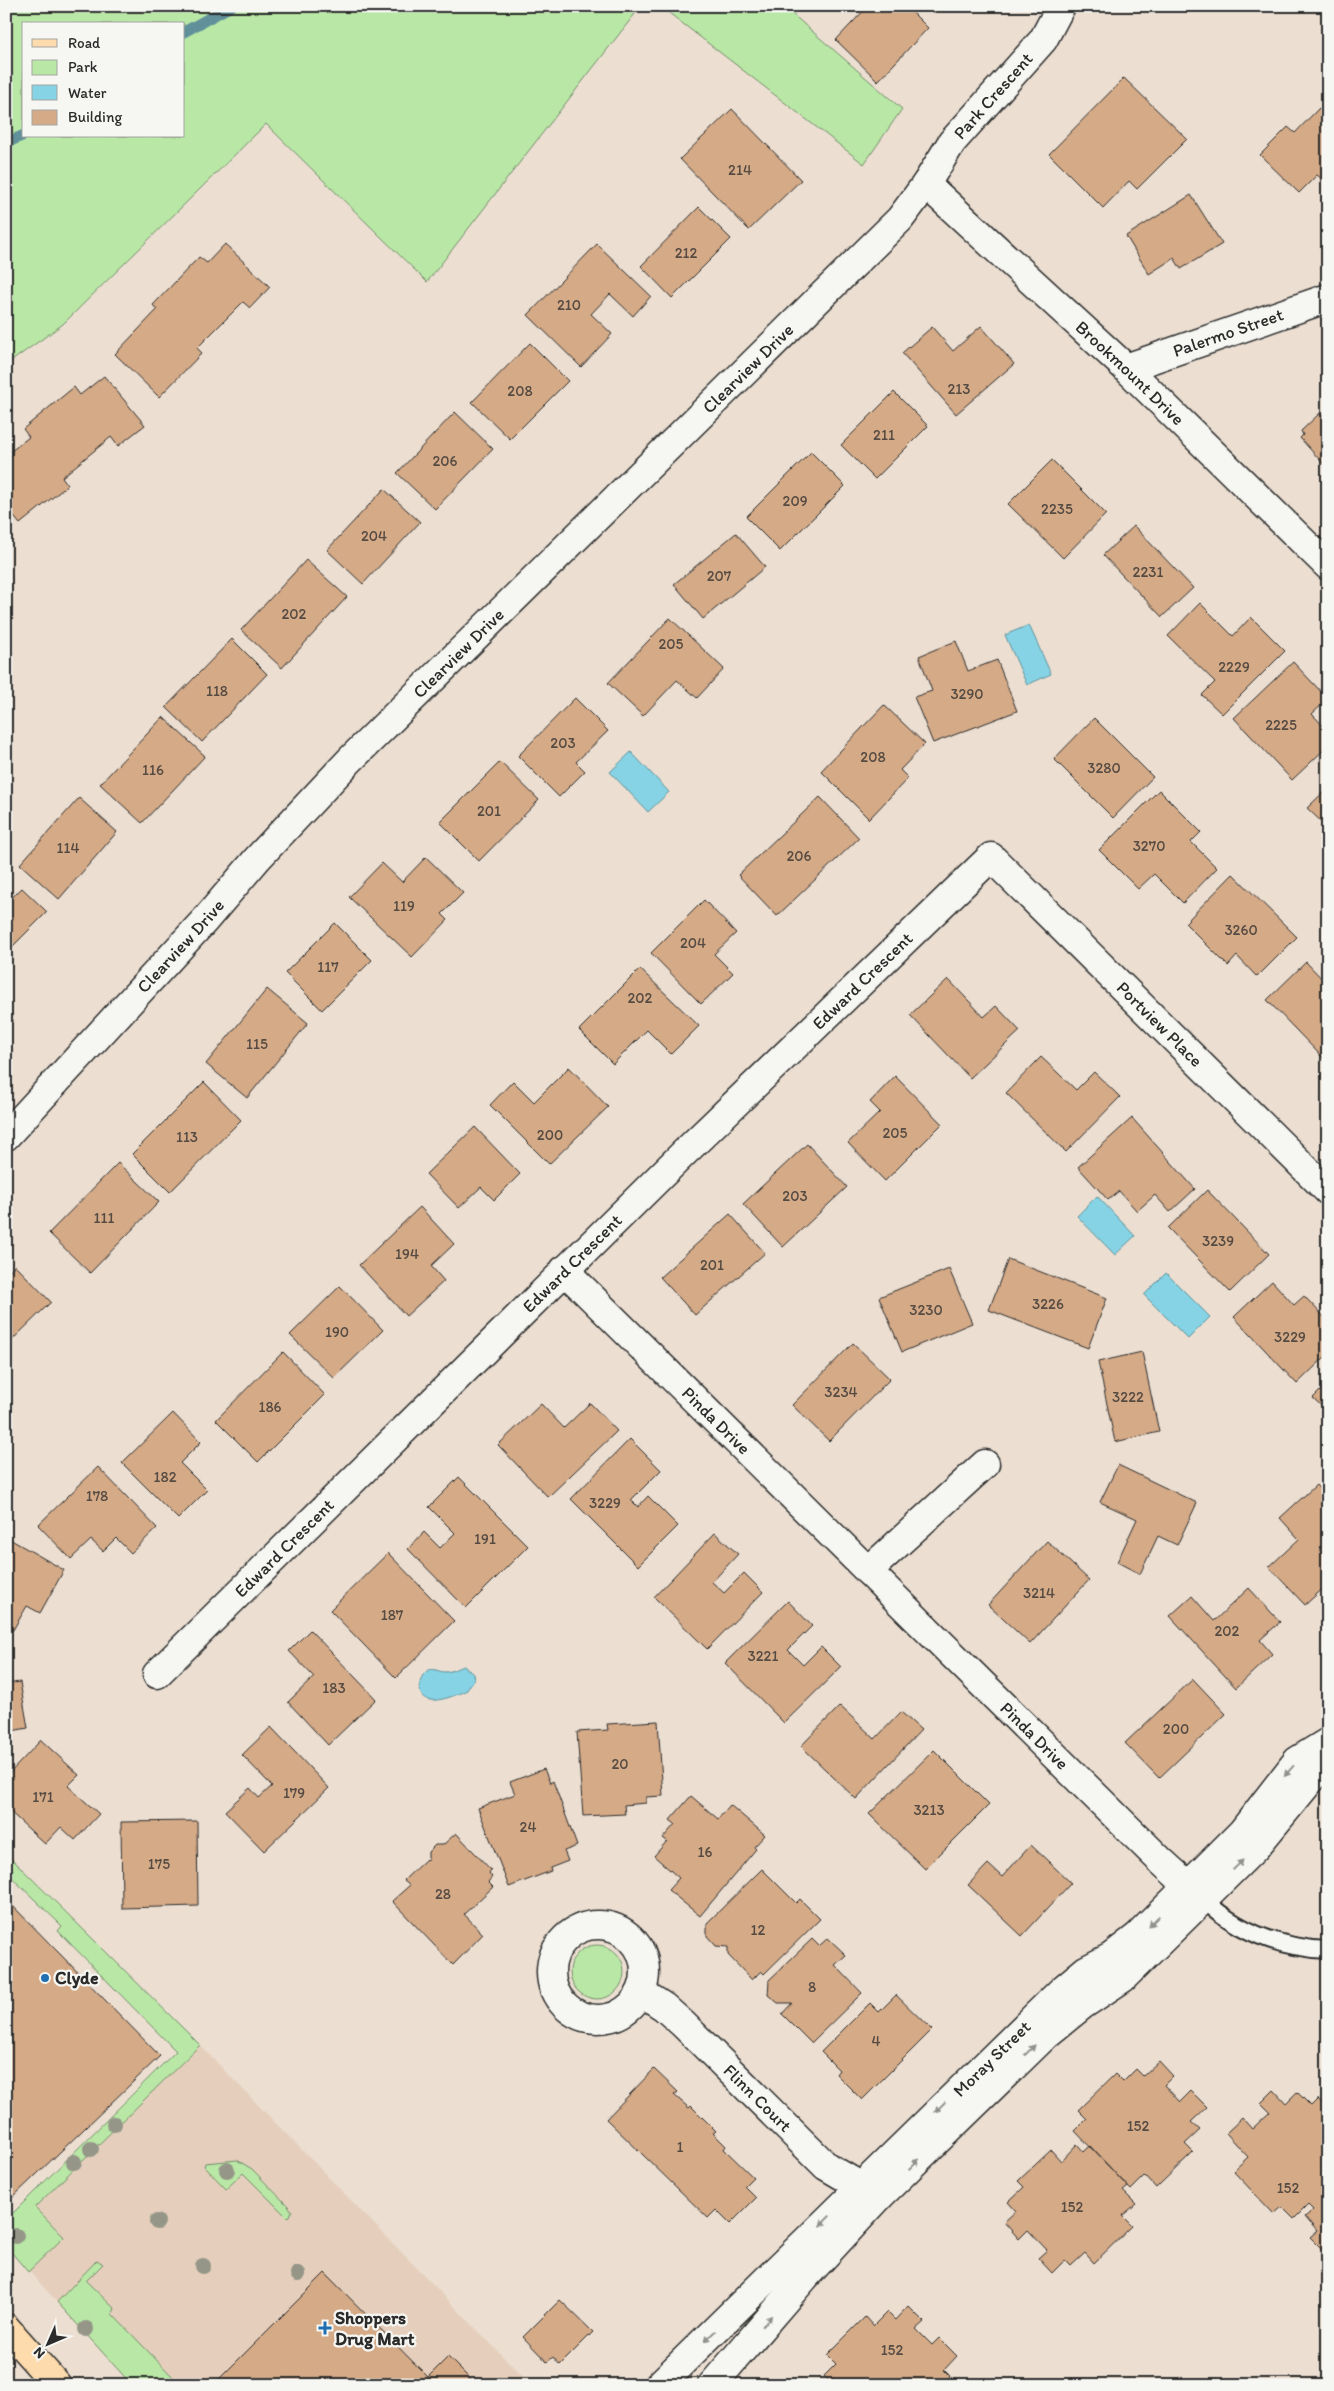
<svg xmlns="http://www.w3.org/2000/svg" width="1334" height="2391" viewBox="0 0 1334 2391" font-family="Itim,sans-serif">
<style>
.built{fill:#e5cfbc}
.green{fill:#b9e8a6;stroke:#728a68;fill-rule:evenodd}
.water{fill:#85d3e4;stroke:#61909a}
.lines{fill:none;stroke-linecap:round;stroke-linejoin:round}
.stream{stroke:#61909a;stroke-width:11}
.building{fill:#d5aa87;stroke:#2b2b2b}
.lane-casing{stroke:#2b2b2b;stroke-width:20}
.street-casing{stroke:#2b2b2b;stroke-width:31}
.secondary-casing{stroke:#2b2b2b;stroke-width:31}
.primary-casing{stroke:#2b2b2b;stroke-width:31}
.lane{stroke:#f6f6f2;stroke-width:16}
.street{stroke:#f6f6f2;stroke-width:28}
.secondary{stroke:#f6f6f2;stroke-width:28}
.primary{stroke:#fedbac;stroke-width:28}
.tree{fill:#959687}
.oneway{fill:#90908e}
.poi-dot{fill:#1f6fb2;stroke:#f6f6f2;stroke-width:2}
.labels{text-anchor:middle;stroke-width:4.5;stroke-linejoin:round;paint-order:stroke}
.number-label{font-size:15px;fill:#564b42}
.street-label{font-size:18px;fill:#2b2b2b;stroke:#f6f6f2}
.poi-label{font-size:18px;font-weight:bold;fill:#2b2b2b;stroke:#f6f6f2;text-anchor:start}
</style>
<rect width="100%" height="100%" fill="#ecdfd2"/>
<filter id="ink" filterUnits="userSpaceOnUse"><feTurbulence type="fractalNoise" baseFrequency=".02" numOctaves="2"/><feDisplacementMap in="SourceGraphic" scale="10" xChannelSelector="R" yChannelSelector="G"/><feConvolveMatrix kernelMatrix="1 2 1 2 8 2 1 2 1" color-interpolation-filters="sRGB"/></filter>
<g filter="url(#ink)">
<path class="built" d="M192,2037L531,2385H132L6,2246V2220Z"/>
<path class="green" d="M6,6H641L427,282L266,124L63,324L6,365ZM24,24H184V136H24Z
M660,6H783L902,109L864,164Z
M6,1853L200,2045L35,2207L64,2237L28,2272L6,2246V2220L176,2051L58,1931L62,1926L6,1872Z
M570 1972a27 27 0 1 1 54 0a27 27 0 1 1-54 0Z
M237,2160L252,2169L289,2207L292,2211L290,2216L287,2217L243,2173L226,2189L204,2166L205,2163Z
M97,2260L103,2264L86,2281L115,2309L112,2314L174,2378L167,2385H132L57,2302Z"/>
<path class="water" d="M1029,625L1051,674L1027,685L1005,635Z
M631,752L669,792L648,812L610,772Z
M1097,1196L1135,1236L1115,1255L1077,1216Z
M1166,1273L1210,1317L1188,1339L1144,1295Z
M464,1666L473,1674L474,1679L467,1690C455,1696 417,1712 420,1685C420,1680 422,1675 427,1671C433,1667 439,1672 445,1672C452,1672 458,1667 464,1666Z"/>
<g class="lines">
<path class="stream" d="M184,32L231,6
M6,143L24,135"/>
</g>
<path class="building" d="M868,6H906L928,28L878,81L836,40Z
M1167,6H1213L1167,10Z
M1124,78L1187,139L1137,189L1129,181L1103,208L1049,154Z
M1328,107V184L1317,175L1299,193L1260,155L1288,127L1295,133L1319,108L1323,112Z
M732,109L801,180L749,230L680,159Z
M1191,195L1222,244L1181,269L1174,258L1149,274L1126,236Z
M699,207L731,239L672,298L641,266Z
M225,244L270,287L250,308L243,302L197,348L202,353L159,397L115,354L157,310L153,305L199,257L207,263Z
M597,244L651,296L633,316L610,294L591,314L612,334L581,367L528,315Z
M981,326L1014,364L956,414L902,353L932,327L953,351Z
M530,343L568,381L510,439L472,402Z
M104,376L145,425L118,446L111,437L62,477L68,485L20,524L6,507V455L29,437L23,429L74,387L80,395Z
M894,392L928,426L875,479L841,445Z
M455,412L493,449L435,509L397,473Z
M1320,413L1323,417L1328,413V469L1300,438L1303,435L1301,431Z
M811,452L845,486L780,551L746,517Z
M1052,460L1106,514L1063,558L1008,504Z
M384,489L420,522L363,584L327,550Z
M1134,526L1193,588L1162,617L1103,555Z
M736,533L765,567L703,619L674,584Z
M306,560L347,597L282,668L241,630Z
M1200,603L1233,636L1251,617L1285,651L1222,714L1202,695L1215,682L1168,636Z
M670,618L724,669L697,698L677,680L643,716L608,683Z
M232,639L267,674L202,742L166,707Z
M956,641L968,671L997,660L1017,711L933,743L914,697L932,691L919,656Z
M1293,662L1328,699L1312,714L1328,731V746L1292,780L1234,718Z
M575,698L608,731L576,762L585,771L559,797L518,756Z
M884,705L925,744L900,770L908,778L869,819L821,771Z
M163,717L205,756L142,823L100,784Z
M1094,718L1153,777L1113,818L1054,759Z
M500,762L539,800L479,861L440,822Z
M1328,788V828L1307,808Z
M1159,790L1201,832L1191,842L1217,868L1183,903L1154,874L1138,889L1099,850Z
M820,797L859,838L777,916L738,875Z
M79,798L117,832L59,899L20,864Z
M426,857L463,893L442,914L448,920L412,957L349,897L382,863L402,882Z
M1233,874L1297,937L1257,977L1237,956L1228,966L1185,923Z
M22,888L47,912L6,953V903Z
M704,900L736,933L714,954L733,973L701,1004L651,953Z
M335,923L372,960L322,1010L285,973Z
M1306,962L1328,985L1327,1062L1267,1000Z
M640,969L699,1026L671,1054L647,1030L613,1064L579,1030Z
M948,979L984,1017L996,1006L1020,1031L970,1078L910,1015Z
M267,989L308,1023L247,1098L206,1064Z
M1041,1057L1076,1090L1094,1072L1120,1097L1066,1152L1006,1093Z
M569,1067L608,1107L549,1164L490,1105L513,1081L534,1102Z
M895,1076L942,1124L885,1181L848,1143L880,1112L870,1102Z
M204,1082L241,1120L170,1192L132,1154Z
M1132,1118L1195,1189L1170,1212L1155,1195L1137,1211L1119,1191L1108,1200L1078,1167Z
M475,1127L520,1174L494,1200L481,1187L459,1208L426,1174Z
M807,1144L847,1187L783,1247L743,1204Z
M118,1163L159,1202L90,1273L49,1233Z
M1207,1190L1269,1254L1230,1292L1168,1228Z
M420,1207L454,1244L431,1266L444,1281L406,1316L359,1265Z
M730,1214L765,1253L695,1315L660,1277Z
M1008,1259L1107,1298L1088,1348L989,1310Z
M15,1265L51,1302L6,1346V1274Z
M949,1269L972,1323L902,1352L879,1297Z
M1272,1281L1294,1305L1304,1296L1328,1321V1354L1297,1384L1234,1317Z
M340,1286L383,1330L334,1378L290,1335Z
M853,1343L890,1379L829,1441L792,1405Z
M283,1352L325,1395L258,1462L216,1420Z
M1142,1352L1159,1432L1115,1442L1098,1362Z
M1328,1383V1412L1313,1398Z
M590,1403L617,1431L548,1497L498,1445L541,1404L564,1428Z
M173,1413L201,1442L180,1463L207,1490L178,1519L122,1463Z
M630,1439L661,1470L631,1500L638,1507L648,1496L678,1526L638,1566L571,1499Z
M1118,1465L1197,1503L1177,1545L1158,1536L1140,1574L1117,1562L1137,1519L1100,1502Z
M98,1467L157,1528L131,1553L116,1538L103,1551L91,1540L71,1559L38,1525Z
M459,1477L528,1546L466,1608L408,1549L424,1532L440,1548L455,1533L429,1507Z
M1316,1485L1328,1498V1584L1305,1605L1269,1567L1299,1539L1280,1518Z
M715,1533L738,1554L712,1582L724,1593L744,1573L763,1592L707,1649L654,1597Z
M6,1537L64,1570L40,1613L27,1606L13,1630L6,1626Z
M1047,1541L1089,1580L1030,1644L988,1605Z
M388,1553L454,1621L396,1678L330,1610Z
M1249,1588L1280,1622L1260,1640L1272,1654L1236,1688L1170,1616L1192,1596L1214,1621Z
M788,1601L812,1626L788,1650L803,1665L821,1647L841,1667L784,1723L725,1663Z
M310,1630L376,1699L328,1745L288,1702L314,1677L289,1651Z
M1193,1679L1226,1714L1159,1778L1125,1743Z
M20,1682L28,1728L6,1732V1684Z
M840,1706L875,1739L901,1712L921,1730L856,1799L801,1746Z
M658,1721L663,1796L646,1797V1803L624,1805L625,1814L583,1816L577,1732L608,1730L607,1724Z
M271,1727L329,1788L264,1851L225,1811L250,1788L259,1798L272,1786L242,1755Z
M41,1740L79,1775L68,1786L99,1814L75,1840L61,1827L45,1844L6,1808V1777Z
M934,1750L989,1805L925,1869L869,1814Z
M544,1769L550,1783L553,1781L577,1846L564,1851L568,1861L550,1868L551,1871L509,1887L478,1808L515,1794L510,1782Z
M691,1796L718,1819L730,1805L765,1835L754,1847L756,1849L700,1916L668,1890L679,1878L654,1856L667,1841L663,1838L675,1824L670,1820Z
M197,1821L198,1906L122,1908L121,1822Z
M456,1833L491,1870L489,1873L492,1877L488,1882L493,1887L464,1914L483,1934L453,1965L392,1901L410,1885L404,1880L426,1859L428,1861V1852L435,1845H443Z
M1031,1845L1071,1883L1022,1936L968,1885L988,1864L1002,1877Z
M762,1869L796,1903L800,1899L820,1919L764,1974L761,1971L752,1980L728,1955V1947L716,1946L707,1936V1923Z
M6,1899L160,2056L11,2199L6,2194Z
M828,1938L846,1955L835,1965L862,1993L811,2043L782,2014L792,2003H778L768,1995L769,1980L812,1939L819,1946Z
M896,1995L932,2030L862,2100L836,2074L839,2070L821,2052L870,2003L879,2012Z
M1159,2061L1173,2076L1164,2085L1180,2102L1191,2091L1207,2107L1191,2122L1200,2130L1185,2144L1193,2152L1156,2188L1145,2176L1131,2190L1075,2131L1087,2119L1078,2110L1115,2074L1123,2082L1136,2069L1143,2076Z
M654,2069L678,2092L674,2095L689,2108L691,2106L716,2131L713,2133L726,2146L724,2149L753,2177L744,2186L756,2198L730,2224L716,2210L708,2218L606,2119Z
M1274,2090L1286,2103L1297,2092L1311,2106L1318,2099L1328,2109V2255L1310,2237L1317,2231L1305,2217L1313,2210L1308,2205L1294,2219L1282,2207L1274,2214L1233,2171L1248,2157L1226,2133L1242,2118L1252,2129L1270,2112L1261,2103Z
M1077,2144L1084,2152L1090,2146L1128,2187L1123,2191L1136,2204L1122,2216L1132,2226L1094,2263L1085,2253L1071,2266L1065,2260L1052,2273L1038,2258L1047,2250L1028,2230L1019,2239L1004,2222L1016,2211L1008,2202L1024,2187L1018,2181L1051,2150L1061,2161Z
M325,2273L428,2377L448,2357L476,2385H213Z
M560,2300L593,2332L560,2365L553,2357L547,2362L523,2337Z
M908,2306L924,2322L916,2329L932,2345L939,2338L957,2356L944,2370L950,2376L942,2385H833L824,2376L836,2364L827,2355L865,2317L873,2326L887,2312L895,2320Z"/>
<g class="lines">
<defs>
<path id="lane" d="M1203,1899C1238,1932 1281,1948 1328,1950"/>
<g id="street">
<path id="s1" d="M926,184L1126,368L1328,566"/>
<path id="s2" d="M1126,368L1328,298"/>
<path id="s3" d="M6,1136L205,920L257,859L350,760L900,219L926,184L952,142L1043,40L1061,6"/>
<path id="s4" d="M564,1270L1161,1861L1203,1899"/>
<path d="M868,1571L985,1464"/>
<path id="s5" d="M157,1674L684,1153L991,857L1328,1191"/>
<circle cx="598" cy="1972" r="47"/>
<path id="s6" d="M641,1992L664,2007L683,2024L826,2166L879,2197"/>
</g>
<g id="secondary">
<path id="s7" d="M659,2385L1062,1990L1086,1970L1111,1957L1138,1936L1242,1832L1297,1761L1328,1742"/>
<path d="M712,2385L805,2277L879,2197L1047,2034L1084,2004L1123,1978L1255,1848L1314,1776L1328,1754"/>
</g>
<path id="primary" d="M6,2328L57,2385"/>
</defs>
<use href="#lane" class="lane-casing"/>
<use href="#street" class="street-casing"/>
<use href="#secondary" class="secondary-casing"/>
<use href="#primary" class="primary-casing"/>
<use href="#lane" class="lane"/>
<use href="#street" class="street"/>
<use href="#secondary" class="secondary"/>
<use href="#primary" class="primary"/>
</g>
<g class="tree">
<circle cx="114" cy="2124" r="8"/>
<circle cx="91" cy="2149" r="8"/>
<circle cx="74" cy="2162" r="8"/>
<circle cx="227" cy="2170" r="8"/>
<circle cx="157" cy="2222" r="8"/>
<circle cx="16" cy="2236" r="8"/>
<circle cx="203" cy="2266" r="8"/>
<circle cx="298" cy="2274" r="8"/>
<circle cx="86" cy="2329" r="8"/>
</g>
<defs><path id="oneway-solid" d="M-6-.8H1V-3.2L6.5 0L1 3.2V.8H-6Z" transform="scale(1.25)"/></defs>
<g class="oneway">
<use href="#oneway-solid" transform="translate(1289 1771) rotate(131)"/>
<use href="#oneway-solid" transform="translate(1238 1865) rotate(-45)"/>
<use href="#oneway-solid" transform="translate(1154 1921) rotate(135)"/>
<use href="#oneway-solid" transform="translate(1030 2050) rotate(-44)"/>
<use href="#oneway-solid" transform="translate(940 2107) rotate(136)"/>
<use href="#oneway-solid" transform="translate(914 2164) rotate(-44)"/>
<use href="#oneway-solid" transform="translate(825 2221) rotate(134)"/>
<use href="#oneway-solid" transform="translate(767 2321) rotate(-50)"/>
<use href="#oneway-solid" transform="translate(710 2336) rotate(136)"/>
</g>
</g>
<g class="poi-dot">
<circle cx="45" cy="1978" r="5"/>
<path d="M322.5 2320.5h5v5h5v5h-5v5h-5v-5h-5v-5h5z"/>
</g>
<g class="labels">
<g class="number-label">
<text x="740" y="175">214</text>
<text x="686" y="258">212</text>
<text x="569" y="310">210</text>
<text x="959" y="394">213</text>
<text x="520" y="396">208</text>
<text x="884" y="440">211</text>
<text x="445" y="466">206</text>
<text x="795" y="506">209</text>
<text x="1057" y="514">2235</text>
<text x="374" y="541">204</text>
<text x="1148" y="577">2231</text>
<text x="719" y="581">207</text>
<text x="294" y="619">202</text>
<text x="671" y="649">205</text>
<text x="1234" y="672">2229</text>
<text x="217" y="696">118</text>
<text x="967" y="699">3290</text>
<text x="1281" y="730">2225</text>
<text x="563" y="748">203</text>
<text x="873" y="762">208</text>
<text x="1104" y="773">3280</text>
<text x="153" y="775">116</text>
<text x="489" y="816">201</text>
<text x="1149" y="851">3270</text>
<text x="68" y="853">114</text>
<text x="799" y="861">206</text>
<text x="404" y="911">119</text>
<text x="1241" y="935">3260</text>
<text x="693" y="948">204</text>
<text x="328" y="972">117</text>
<text x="640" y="1003">202</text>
<text x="257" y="1049">115</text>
<text x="895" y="1138">205</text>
<text x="550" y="1140">200</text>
<text x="187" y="1142">113</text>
<text x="795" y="1201">203</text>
<text x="104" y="1223">111</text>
<text x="1218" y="1246">3239</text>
<text x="407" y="1259">194</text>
<text x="712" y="1270">201</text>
<text x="1048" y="1309">3226</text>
<text x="926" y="1315">3230</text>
<text x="337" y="1337">190</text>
<text x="1290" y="1342">3229</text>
<text x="841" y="1397">3234</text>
<text x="1128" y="1402">3222</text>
<text x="270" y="1412">186</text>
<text x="165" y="1482">182</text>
<text x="97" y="1501">178</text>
<text x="605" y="1508">3229</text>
<text x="485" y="1544">191</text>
<text x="1039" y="1598">3214</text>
<text x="392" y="1620">187</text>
<text x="1227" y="1636">202</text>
<text x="763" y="1661">3221</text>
<text x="334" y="1693">183</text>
<text x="1176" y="1734">200</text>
<text x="620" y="1769">20</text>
<text x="294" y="1798">179</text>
<text x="43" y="1802">171</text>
<text x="929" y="1815">3213</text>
<text x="528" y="1832">24</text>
<text x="705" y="1857">16</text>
<text x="159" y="1869">175</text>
<text x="443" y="1899">28</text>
<text x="758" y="1935">12</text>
<text x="812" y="1992">8</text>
<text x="876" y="2046">4</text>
<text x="1138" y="2131">152</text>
<text x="680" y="2152">1</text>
<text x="1288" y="2193">152</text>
<text x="1072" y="2212">152</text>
<text x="892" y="2355">152</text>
</g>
<g class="street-label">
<text dy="6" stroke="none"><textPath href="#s3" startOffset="1436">Park Crescent</textPath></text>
<text dy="6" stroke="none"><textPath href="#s2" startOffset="108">Palermo Street</textPath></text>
<text dy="6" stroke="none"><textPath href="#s3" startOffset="1068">Clearview Drive</textPath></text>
<text dy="6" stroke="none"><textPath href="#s1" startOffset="278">Brookmount Drive</textPath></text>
<text dy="6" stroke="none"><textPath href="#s3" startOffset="662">Clearview Drive</textPath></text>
<text dy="6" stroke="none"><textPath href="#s3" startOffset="258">Clearview Drive</textPath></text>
<text dy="6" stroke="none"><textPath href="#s5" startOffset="989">Edward Crescent</textPath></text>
<text dy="6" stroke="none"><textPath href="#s5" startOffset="1405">Portview Place</textPath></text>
<text dy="6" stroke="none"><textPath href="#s5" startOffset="584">Edward Crescent</textPath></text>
<text dy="6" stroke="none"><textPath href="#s4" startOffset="214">Pinda Drive</textPath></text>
<text dy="6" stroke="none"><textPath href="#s5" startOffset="179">Edward Crescent</textPath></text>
<text dy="6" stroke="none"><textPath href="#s4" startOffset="662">Pinda Drive</textPath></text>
<text dy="6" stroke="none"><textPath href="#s7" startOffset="466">Moray Street</textPath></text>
<text dy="6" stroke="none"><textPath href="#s6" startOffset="158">Flinn Court</textPath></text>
</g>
<g class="poi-label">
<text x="55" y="1984">Clyde</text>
<text x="335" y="2324">Shoppers<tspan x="335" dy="21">Drug Mart</tspan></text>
</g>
</g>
<rect width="1334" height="2391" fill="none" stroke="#f6f6f2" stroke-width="25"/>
<rect x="12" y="12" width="1309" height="2366" fill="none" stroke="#2b2b2b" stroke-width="2" filter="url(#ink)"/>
<rect x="22" y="22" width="162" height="115" fill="#f6f6f2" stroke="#a5a5a2"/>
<rect x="32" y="39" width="25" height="8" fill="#fedbac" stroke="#a5a5a2"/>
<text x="68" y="48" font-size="15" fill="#2b2b2b">Road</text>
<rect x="32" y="60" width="25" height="15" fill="#b9e8a6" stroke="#a5a5a2"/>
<text x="68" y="72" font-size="15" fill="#2b2b2b">Park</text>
<rect x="32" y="85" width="25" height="15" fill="#85d3e4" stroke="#a5a5a2"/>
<text x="68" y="98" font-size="15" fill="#2b2b2b">Water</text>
<rect x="32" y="110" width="25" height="15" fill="#d5aa87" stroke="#a5a5a2"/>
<text x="68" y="122" font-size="15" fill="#2b2b2b">Building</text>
<g transform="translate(48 2344) rotate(225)" stroke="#f6f6f2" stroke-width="4" paint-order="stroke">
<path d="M0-4L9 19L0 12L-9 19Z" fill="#2b2b2b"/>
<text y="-8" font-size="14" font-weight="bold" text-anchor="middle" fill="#2b2b2b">N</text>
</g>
</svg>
